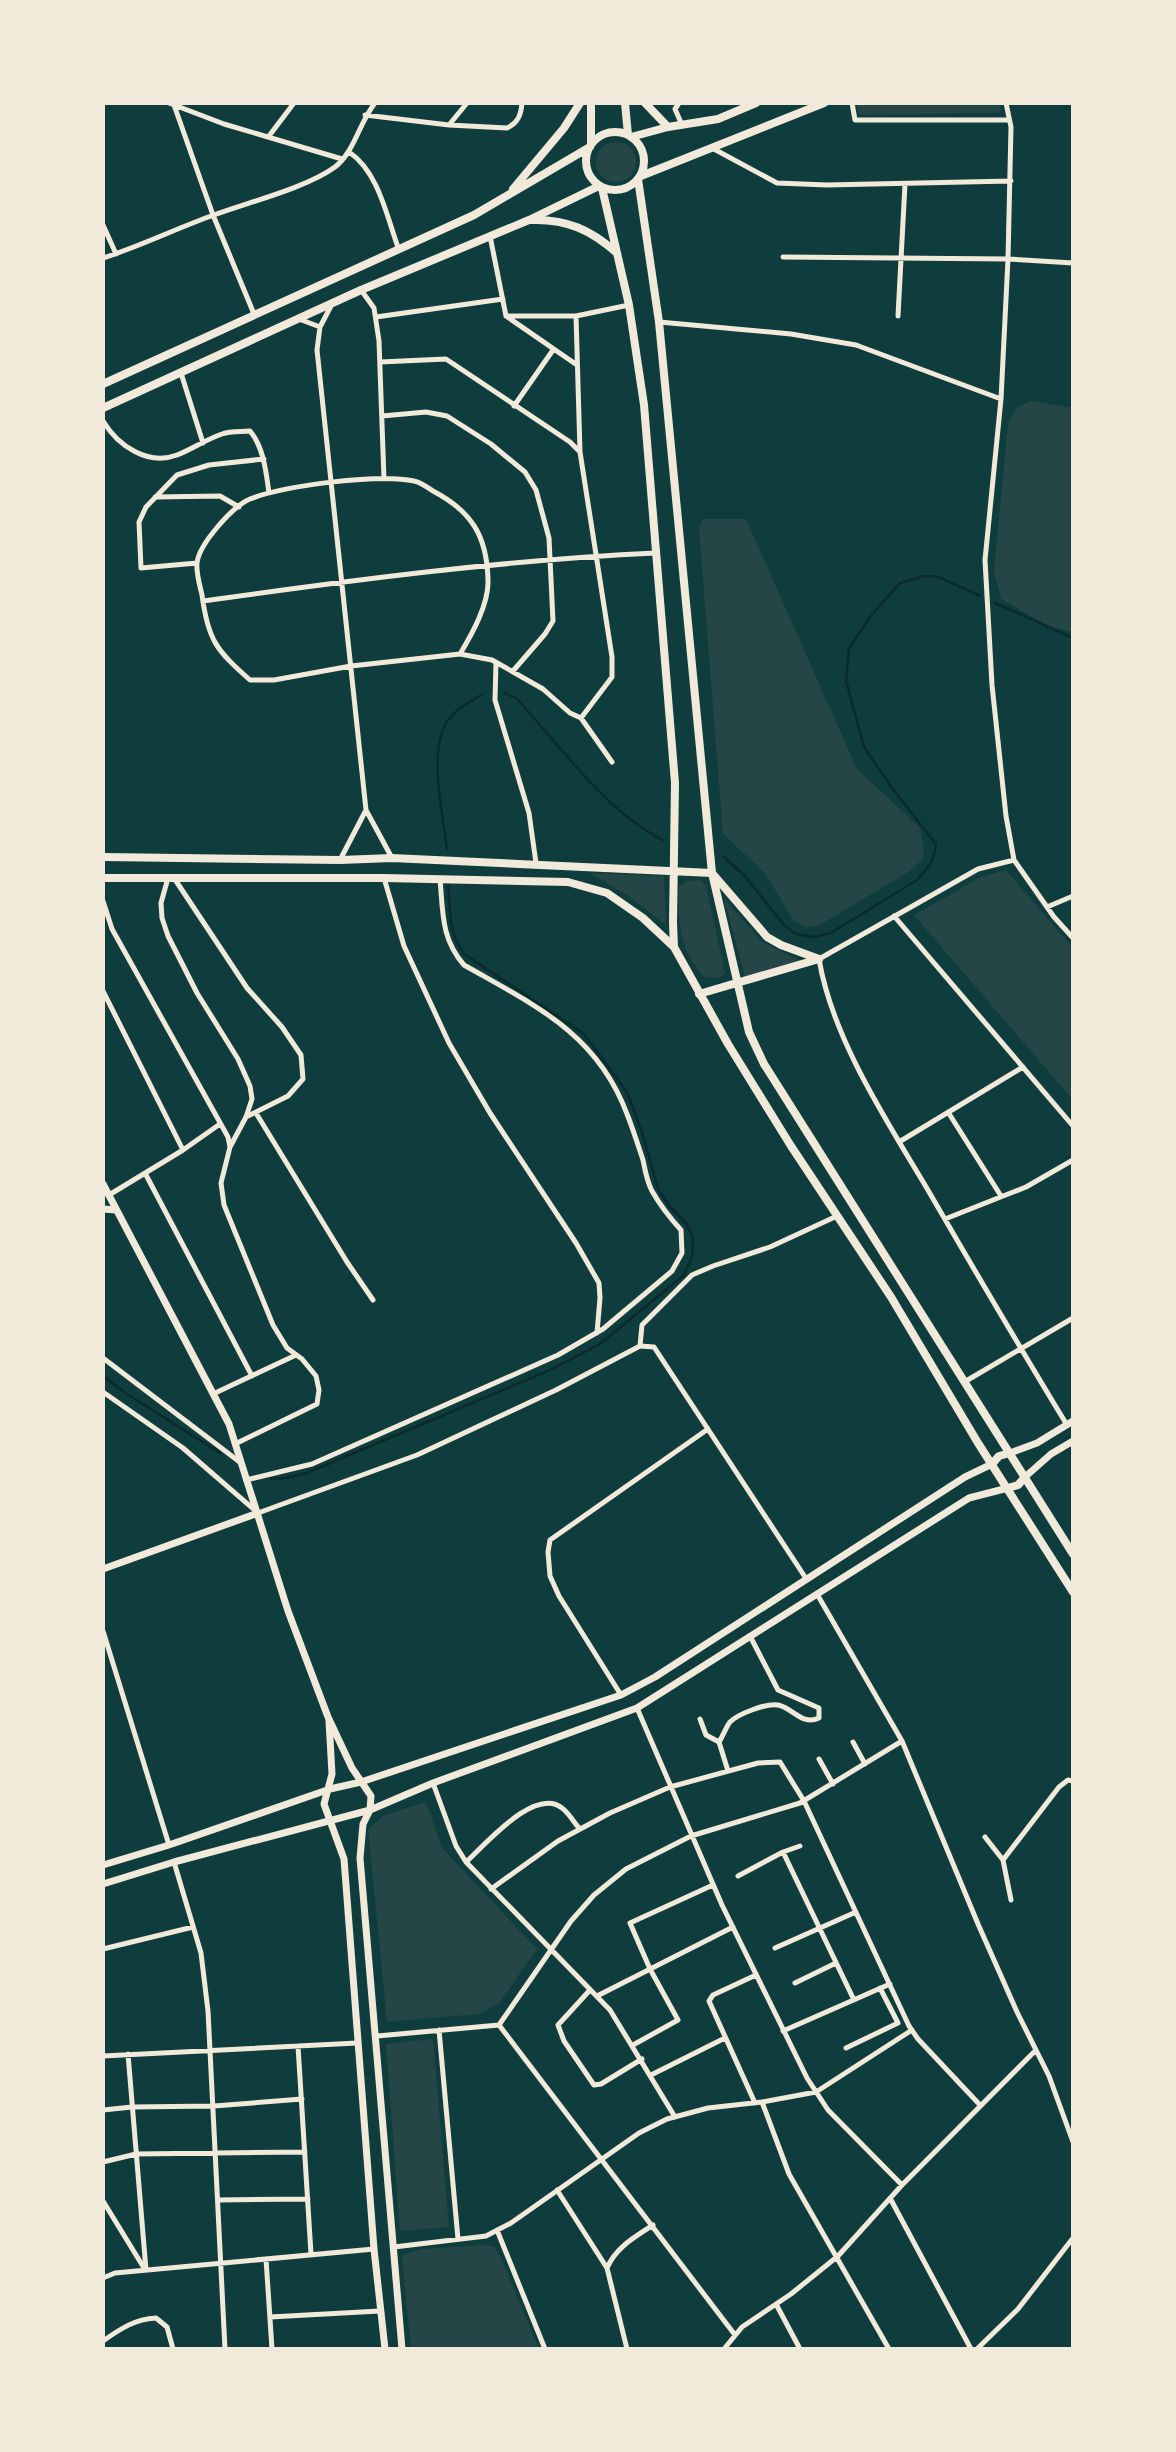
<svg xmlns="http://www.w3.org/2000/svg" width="1176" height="2452" viewBox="0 0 1176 2452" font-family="Lato,sans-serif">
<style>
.green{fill:#244646}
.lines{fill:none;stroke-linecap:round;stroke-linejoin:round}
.stream{stroke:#0a2a2b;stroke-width:2.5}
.minor{stroke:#f1e9da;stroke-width:5}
.tertiary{stroke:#f1e9da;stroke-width:7}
.secondary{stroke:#f1e9da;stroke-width:8}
</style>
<rect width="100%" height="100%" fill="#0f3d3e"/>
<path class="green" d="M857,103H999L1001,111L997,113L858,115Z
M596 162a20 20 0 1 1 40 0a20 20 0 1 1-40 0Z
M1031,401L1073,408V632L1048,626L1001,599L994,572L1008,423L1018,407Z
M703,519H746L857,769L920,828L924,847L923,859L907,873L818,926L806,927L794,921L765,873L723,834L699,529Z
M1006,870L1073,948V1100L914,915L981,877Z
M589,873L664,876L666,925L627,895Z
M700,880L706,885L725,973L719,978L704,977C678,947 679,924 678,887L687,881Z
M724,898L762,942L801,961L745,978Z
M426,1802L442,1848L537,1949L499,2003L479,2014L387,2022L368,1830L383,1816Z
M433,2039L449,2227L400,2231L386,2044Z
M485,2245L495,2247L500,2256L539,2349H411L402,2260L404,2254L421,2249Z"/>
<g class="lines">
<path class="stream" d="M995,603L1073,638
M504,693L516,698C559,744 607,813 663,840
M447,849C443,815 429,755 445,725C453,710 470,702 483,694
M724,857L744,875L785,926L796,934L813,937L831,933L917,880C928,868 935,860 936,844L892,788L864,747L846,681L849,648L869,618L900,583L924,576L939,577L980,596
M103,1376L127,1394L220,1453
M271,1479L286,1478L307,1473L550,1370L600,1344L684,1275L692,1257L693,1239L687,1224L670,1207L658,1189L643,1135L627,1092L584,1034L464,954C449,934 450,910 448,886"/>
<path class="minor" d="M169,103L224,124L342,159
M679,103L675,109L682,125
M852,103L855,120H1009
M1006,103L1011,127L1008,259L1001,399L985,560L992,685L1006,816L1014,860L1054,917L1073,938
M174,105L213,215L254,314
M365,115L449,125L467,103
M449,125L507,128C518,123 521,115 522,103
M269,136L294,103
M712,148L777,183L827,185L1011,181
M349,152C379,172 387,218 399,250
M103,225L116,254
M490,236L506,316L577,365
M783,257L1008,259L1073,263
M103,258C141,246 177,228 214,215C249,202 306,188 335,167C355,151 359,123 375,103
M361,290L374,308L379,341L384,479
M332,304L320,327L317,350L366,810L392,858
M506,316H576L580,452
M576,316L629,305
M898,316L905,184
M376,317L503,299
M299,319L320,327
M659,322L791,334L856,345L1001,399
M380,362L446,359L570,442L580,452L612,657V677L581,718
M181,373L203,443
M514,406L553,350
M382,416L426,412L447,416L491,444L525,472L536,490L549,538L553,621L545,634L513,671
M103,421C118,446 148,466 177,455C192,449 207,439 222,434C231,431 241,432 250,431C264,448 266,472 269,493
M155,497L220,496L239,507
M197,563L141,568L139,522L146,507L177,475L209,465L264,459
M203,601C353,580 504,560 656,553
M460,654C472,634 489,604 488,580C487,535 471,511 433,491C427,487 420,482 414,481C379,473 283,486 250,499C233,506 199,544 197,563C196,573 200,586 202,595C208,640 216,650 250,680H274L351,666L460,654L492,660L543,689L570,713L581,718L612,762
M496,662L495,700L529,813L536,863
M340,860L366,810
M1014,860L978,869L819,959C832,1037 885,1118 925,1185C972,1266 1019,1346 1067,1425
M168,878L161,903L162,918L168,936L197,993L238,1059L250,1086L252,1099L246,1117L230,1147
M174,878L247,988L282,1027L301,1055L303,1079L288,1096L246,1117
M384,878L404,946L449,1043L490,1113L576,1243L599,1283L600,1298L597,1333
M103,901L112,929L228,1137L230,1147L221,1183L224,1205L273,1325L287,1348L302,1359L316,1376L319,1390L317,1404L235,1444
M1047,907L1073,896
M894,916L1073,1126
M103,991L183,1150
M948,1112L1001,1196
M256,1113L347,1262L373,1300
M899,1142L1023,1067
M145,1173L252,1376
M109,1195L183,1150L220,1124
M945,1219L1026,1187L1073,1160
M640,1346L642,1325L692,1275L713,1266L770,1247L837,1216
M103,1358L241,1463
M966,1381L1073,1318
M103,1392L183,1448L258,1513L417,1455L556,1390L640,1346L654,1347L807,1580
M213,1394L296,1355
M246,1480L312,1464L558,1355L603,1329L672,1271L682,1253L681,1230C670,1218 660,1205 652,1191C647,1182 645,1170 643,1160C638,1145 633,1129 627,1114C597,1033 534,1005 464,965C441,939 443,912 440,879
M817,1594L902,1741L978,1924L1017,2012L1049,2076L1073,2142
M103,1631L169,1845
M621,1695L559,1596L550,1576L548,1552L550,1540L708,1429
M637,1708L722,1905L807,2078L828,2110L902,2185
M700,1719L706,1735L719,1742
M853,1742L865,1764
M819,1759L833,1784
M728,1771L719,1742C723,1736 726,1727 730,1722C738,1714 766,1703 778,1705C793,1708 802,1726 819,1718V1708L778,1690L750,1636
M433,1783L456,1846L466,1862L610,2010L675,2117
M985,1837L1003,1860L1011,1900
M783,1852L854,2000
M1003,1860L1059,1787L1068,1780L1073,1781
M174,1862L201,1953L208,2011L225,2349
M466,1862C485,1845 535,1786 562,1808C569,1813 574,1823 580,1829
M738,1876L783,1852L800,1846
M491,1889L558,1841L610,1813L670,1787L758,1763L780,1762L804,1801L909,2026L918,2039L980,2105
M775,1948L856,1912
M103,1949L193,1927
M795,1983L836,1963
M590,1990L558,2025L564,2041L594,2085L601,2084L642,2059
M597,1996L733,1927
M499,2025L735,2335
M439,2030L458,2239
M783,2031L890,1984
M377,2036L499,2025L571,1921L594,1895L626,1869L691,1836L800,1803L902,1741
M633,2045L678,2020L650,1969L630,1923L713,1885
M298,2046L311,2254
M846,2048L898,2023L880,1988
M128,2054L146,2270
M103,2056L357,2043
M651,2075L725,2038
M762,2102L789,2174L889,2349
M755,2103L709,2001L713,1995L756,1975
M103,2110L132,2107L214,2106L302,2099
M103,2162L136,2154L305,2152
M557,2190L607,2268
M890,2198L971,2349
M219,2200L308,2199
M103,2201L144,2268
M497,2230L545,2349
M394,2247L486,2236L511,2223L639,2133L667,2119L708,2108L762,2102L816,2092L912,2030
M266,2259L272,2349
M103,2278L115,2273L374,2249
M776,2304L800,2349
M270,2317L380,2311
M103,2341C120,2329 135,2319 156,2318L167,2327L173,2349
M627,2349L607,2268C616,2247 635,2237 653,2225
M724,2349L742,2327L791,2294L838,2256L902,2185L1036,2050
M977,2349L1018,2309L1073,2238"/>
<path class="tertiary" d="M103,1184L229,1424L288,1611L328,1717L352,1768L371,1796L370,1810L363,1824L360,1858L402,2349
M103,1209L116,1210
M1010,1453L1037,1443L1073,1421
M1025,1477L1051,1454L1073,1441
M103,1569L258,1513
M329,1721L332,1774L324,1804L344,1859L374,2249L385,2349
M103,1865L169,1845L330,1789L361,1782L621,1695L655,1677L965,1477L992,1464
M103,1884L174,1862L370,1810L433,1783L637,1708L969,1498L1008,1488"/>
<path class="secondary" d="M591,103V144
M625,103L628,135
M645,103L668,127
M586 161a29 29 0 1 1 58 0a29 29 0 1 1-58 0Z
M631,137L668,127L718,119L756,103
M641,176L824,103
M638,179L659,322L712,873L749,1032L764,1064L1073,1554
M602,188L629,305L644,405L675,783L673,923L674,947L728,1044L791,1146L891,1297L978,1443L1073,1592
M513,189L564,128L580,103
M532,220C567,219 591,230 617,253
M103,384L474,215L590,147
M103,408L361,290L529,220L599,186
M103,857L340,860L392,858L712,873L767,937L781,945L819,959
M103,878H384L568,882L607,893L643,918L674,947
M699,994L819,959
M992,1464L999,1456L1010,1453
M1008,1488L1018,1485L1025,1477"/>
</g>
<rect width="1176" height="2452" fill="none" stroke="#f1e9da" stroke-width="210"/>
</svg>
